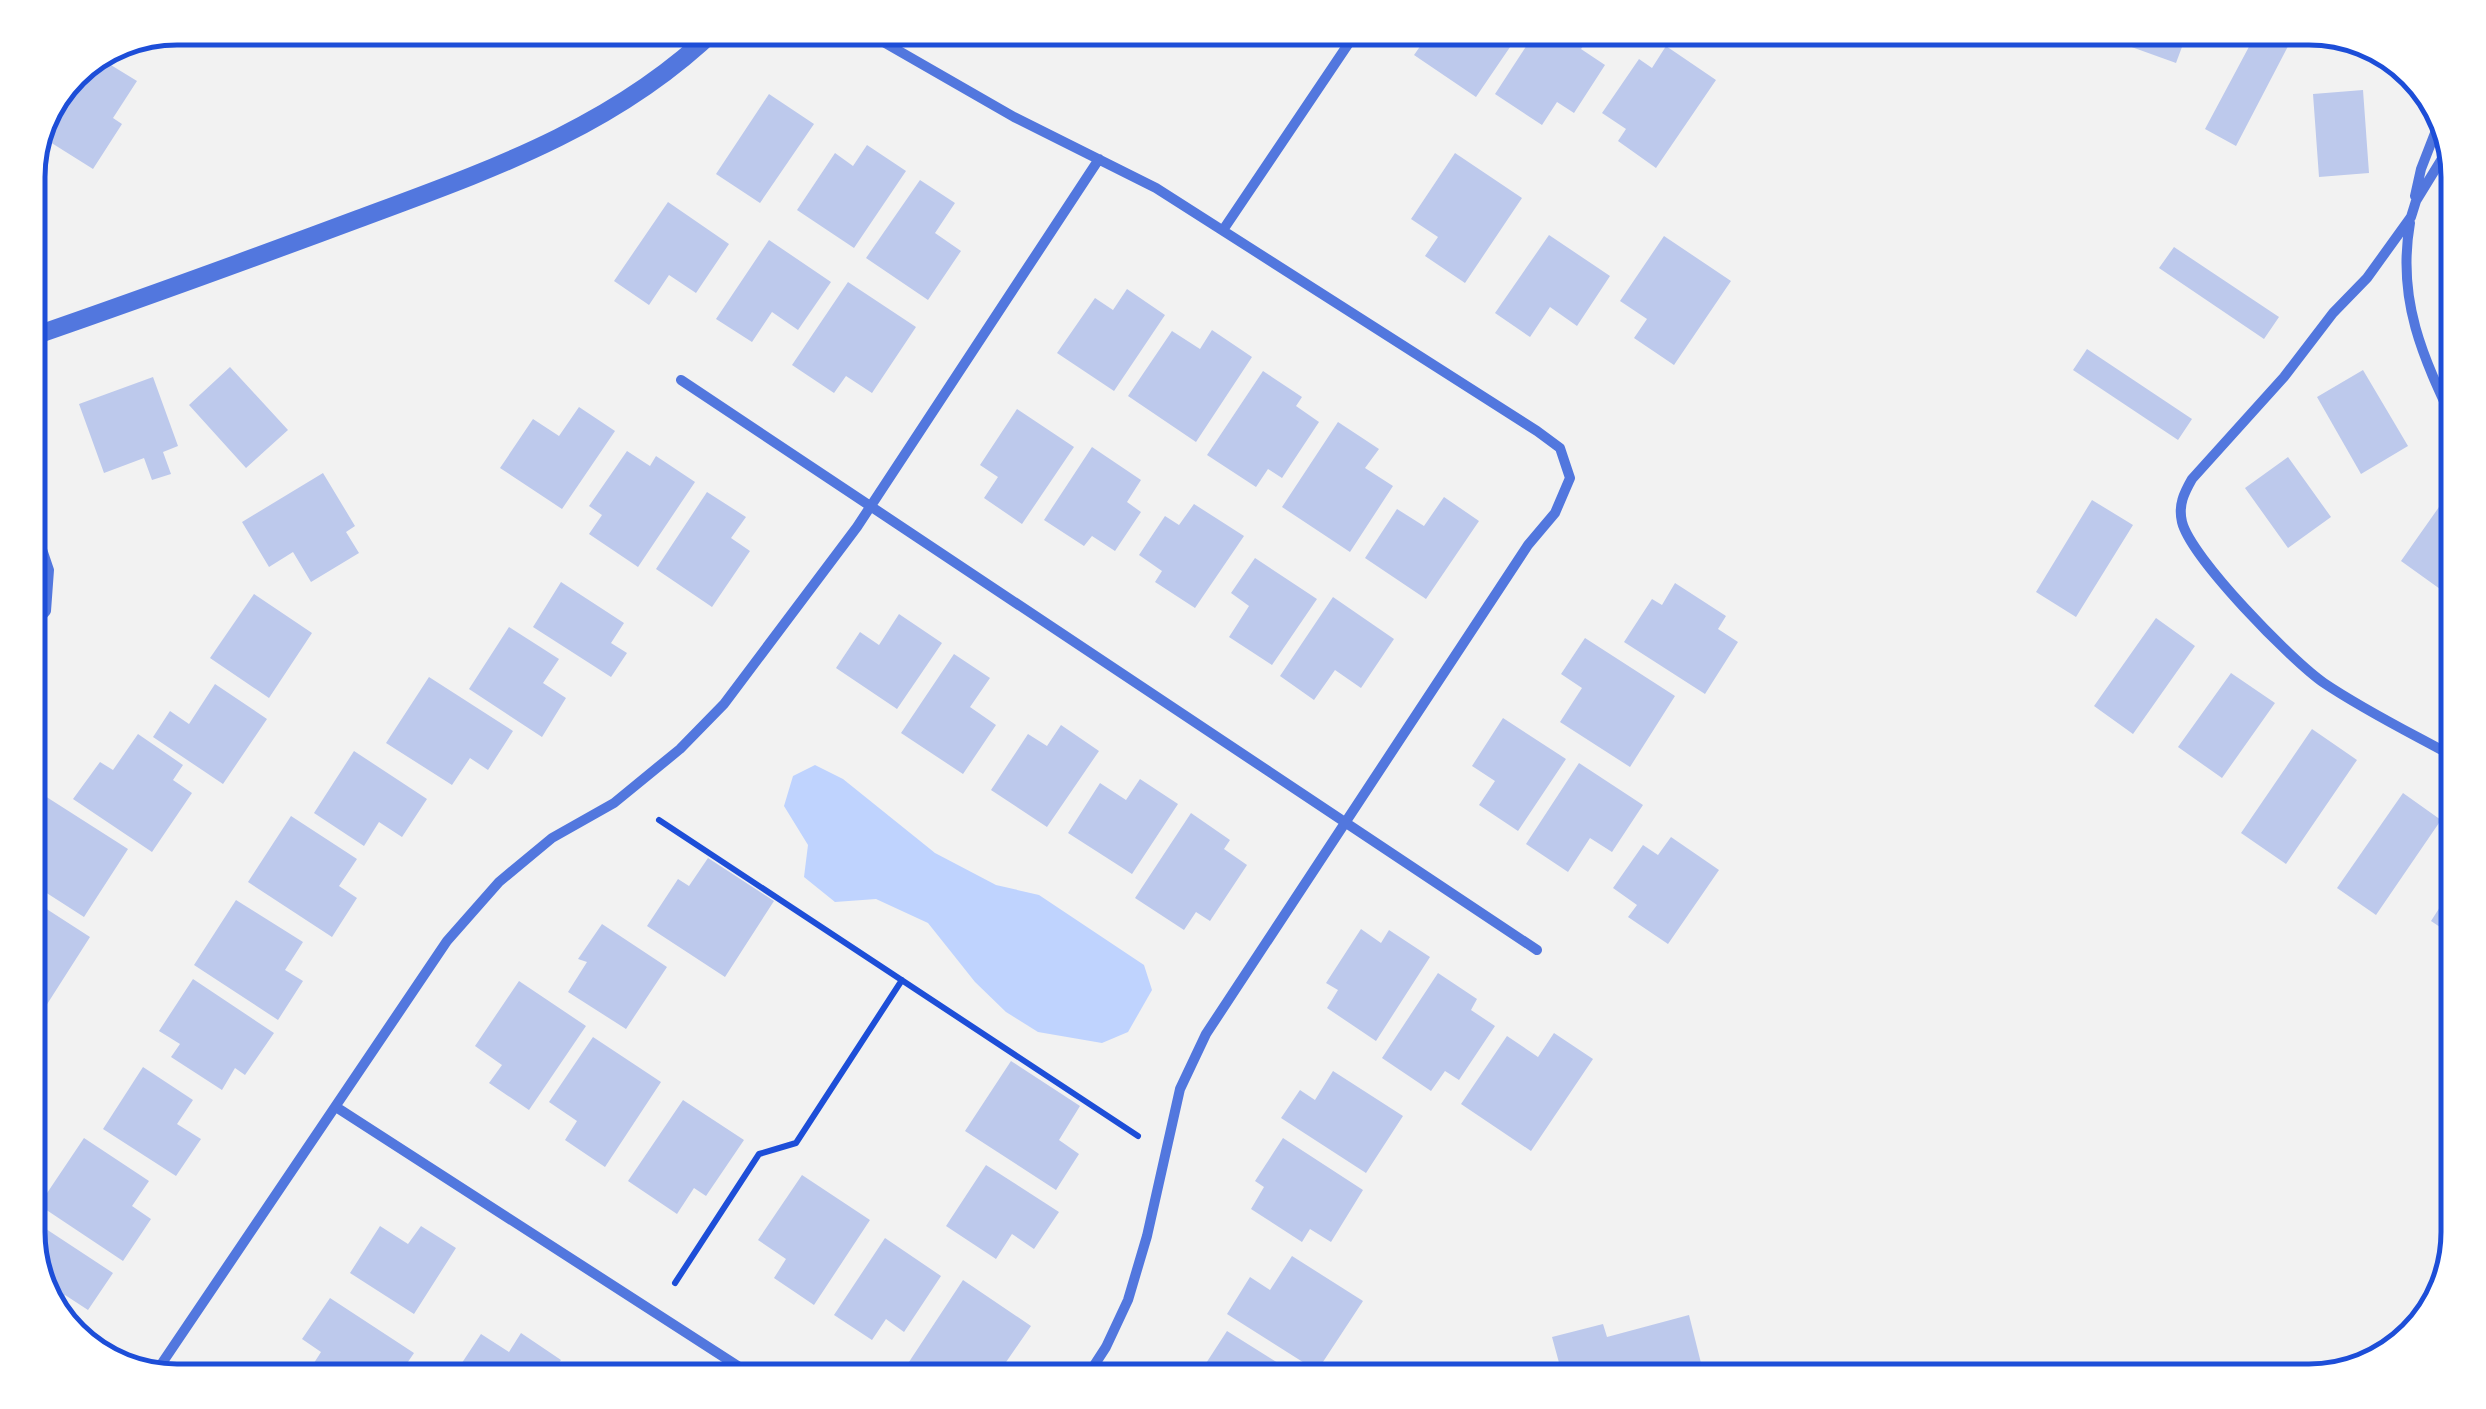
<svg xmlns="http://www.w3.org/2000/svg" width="2486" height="1409" viewBox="0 0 2486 1409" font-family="Georgia,serif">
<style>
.water{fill:#bfd3fe}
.building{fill:#bdc9ec}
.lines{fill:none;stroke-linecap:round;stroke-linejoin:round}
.path{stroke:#1d4ed8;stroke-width:6}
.minor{stroke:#5277de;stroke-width:10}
.tertiary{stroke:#5277de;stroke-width:18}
.rim{fill:none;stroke:#1d4ed8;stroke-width:5}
</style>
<rect width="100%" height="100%" fill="#f2f2f2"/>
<path class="water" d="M815,765L843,779L935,853L996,885L1039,895L1144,965L1152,990L1128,1032L1102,1043L1038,1032L1006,1012L975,982L928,923L876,899L835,902L804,877L808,845L784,806L793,776Z"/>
<path class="building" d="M1433,28H1523L1476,97L1414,55Z
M1538,28H1571L1588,39L1581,49L1605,65L1574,113L1557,102L1542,125L1495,94Z
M2132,28H2189L2176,63L2126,45Z
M2259,28L2297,29L2236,146L2205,129Z
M1666,46L1716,80L1656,168L1618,141L1626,129L1602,113L1639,59L1652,68Z
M101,59L137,81L113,118L122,124L93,169L50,142L28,177V168L72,71Z
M2363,90L2369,173L2319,177L2313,94Z
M769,94L814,124L760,203L716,174Z
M867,145L906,171L854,248L797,210L835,153L853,166Z
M1455,153L1522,198L1465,283L1425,256L1438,237L1411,219Z
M920,180L955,203L935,233L961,251L928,300L866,258Z
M668,202L729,244L696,293L669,275L649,305L614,281Z
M1549,235L1610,276L1577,326L1550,307L1530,337L1495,313Z
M1664,236L1731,281L1674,365L1634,338L1647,319L1620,301Z
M769,240L831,282L798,330L772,312L752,342L716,319Z
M2174,247L2279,317L2264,339L2159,268Z
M848,282L916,327L872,393L846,376L834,393L792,365Z
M1127,289L1165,315L1114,391L1057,353L1095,298L1113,310Z
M1212,330L1252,357L1196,442L1128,396L1172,331L1200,349Z
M2087,349L2192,419L2178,440L2073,370Z
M230,367L288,430L246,468L189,405Z
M2363,370L2408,446L2361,474L2317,397Z
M1263,371L1302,397L1296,406L1319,422L1282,478L1268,469L1256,487L1207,455Z
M153,377L178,446L163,452L171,474L152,480L144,458L104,473L79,404Z
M579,407L615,431L562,509L500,468L533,419L559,436Z
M1017,409L1074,447L1022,524L984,498L998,477L980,465Z
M1338,422L1379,449L1365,468L1393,486L1350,552L1282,507Z
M1092,447L1141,480L1127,502L1141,512L1115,551L1092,536L1084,546L1044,520Z
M627,451L650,466L656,456L695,482L638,567L589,534L602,515L589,506Z
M2288,457L2331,517L2288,548L2245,488Z
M323,473L355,526L346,532L359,553L311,582L293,552L269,567L242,522Z
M707,492L746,517L731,538L750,551L712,607L656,569Z
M1444,497L1479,521L1426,599L1365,558L1397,509L1424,526Z
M2092,500L2133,525L2076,617L2036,592Z
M1194,504L1244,536L1195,608L1155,582L1162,571L1139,555L1165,516L1179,525Z
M2439,507L2458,521V579L2447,594L2401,561Z
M1255,558L1317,599L1272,665L1229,637L1249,606L1231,593Z
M561,582L624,623L611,643L627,653L611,677L533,627Z
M1675,583L1726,616L1718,629L1738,642L1705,694L1624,642L1652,599L1662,605Z
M254,594L312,633L269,698L210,658Z
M1333,597L1394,639L1361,688L1335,670L1314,700L1280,676Z
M899,614L942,643L897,709L836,668L860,632L879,645Z
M2156,618L2195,646L2133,734L2094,706Z
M509,627L559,659L543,683L566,698L542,737L469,689Z
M1585,638L1675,696L1630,767L1560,722L1582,688L1561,674Z
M954,654L990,678L970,707L996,725L963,774L901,733Z
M2231,673L2275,703L2222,778L2178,747Z
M429,677L513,731L488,770L470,758L452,785L386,743Z
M215,684L267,719L223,784L153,737L170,711L189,724Z
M1503,718L1566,759L1518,831L1479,805L1495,781L1472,766Z
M1061,725L1099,751L1047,827L991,790L1028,734L1047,746Z
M2312,729L2357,760L2286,864L2241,833Z
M138,734L183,765L173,780L192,793L152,852L73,799L100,762L113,770Z
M354,751L427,799L402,837L379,822L364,846L314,813Z
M1579,763L1643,805L1612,852L1590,838L1568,872L1526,844Z
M1140,779L1178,804L1132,874L1068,833L1100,783L1126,800Z
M34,789L128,849L84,917L28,881V799Z
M2403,793L2441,820L2376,915L2337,888Z
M1191,813L1230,840L1224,849L1247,865L1210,921L1196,912L1184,930L1135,898Z
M291,816L357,859L339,886L357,898L332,937L248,882Z
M1671,837L1719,870L1668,944L1628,917L1637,905L1613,888L1643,845L1658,855Z
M708,858L774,901L725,977L647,926L678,879L689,886Z
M2458,879V939L2431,921Z
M28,897L90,937L44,1009L28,999Z
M236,900L303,942L285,970L303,981L278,1020L194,965Z
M602,924L667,967L626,1029L568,992L587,962L578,959Z
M1361,929L1381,943L1389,930L1430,957L1376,1041L1327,1008L1338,990L1326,983Z
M1438,973L1477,999L1471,1010L1495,1026L1459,1080L1445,1071L1431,1091L1382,1058Z
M193,979L274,1033L245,1075L235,1068L222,1090L171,1057L180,1044L159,1031Z
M519,981L586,1026L529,1110L489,1083L502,1065L475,1046Z
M1554,1033L1593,1059L1531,1151L1461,1104L1507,1036L1538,1057Z
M593,1037L661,1082L605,1167L565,1140L577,1121L549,1102Z
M1011,1061L1080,1106L1059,1140L1079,1154L1056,1190L965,1131Z
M143,1067L193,1100L177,1124L201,1139L176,1176L103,1129Z
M1333,1071L1403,1116L1366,1173L1281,1118L1300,1090L1315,1100Z
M683,1100L744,1140L706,1196L694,1188L677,1214L628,1181Z
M84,1138L149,1181L132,1206L151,1219L123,1261L39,1205Z
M1283,1138L1363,1190L1331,1242L1310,1229L1302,1242L1251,1209L1264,1187L1255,1181Z
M986,1165L1059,1212L1034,1249L1012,1234L996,1259L946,1226Z
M802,1175L870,1220L814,1305L774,1278L786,1259L758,1240Z
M40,1225L113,1273L88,1310L65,1295L52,1315L28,1243Z
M380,1226L408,1244L421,1226L456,1248L414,1314L350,1273Z
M885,1238L941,1276L904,1332L886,1319L872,1340L834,1315Z
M1292,1256L1363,1301L1317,1371L1227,1314L1250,1277L1270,1290Z
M963,1280L1031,1326L993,1381H973L959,1372L953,1381H932L907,1365Z
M330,1298L414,1353L395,1381H311L305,1377L321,1352L302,1339Z
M1689,1315L1702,1367L1649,1381H1564L1552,1337L1603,1324L1607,1337Z
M1227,1331L1307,1381H1208L1199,1374Z
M521,1333L561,1360L547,1381H450L481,1334L509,1352Z"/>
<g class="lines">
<path class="path" d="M659,820L1138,1136
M675,1283L759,1154L796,1143L902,980"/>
<path class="minor" d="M859,28L1014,117L1156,188L1537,431L1560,448L1570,478L1555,513L1528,545L1206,1034L1180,1089L1147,1236L1128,1300L1106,1347L1084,1381
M2451,144L2416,201L2411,217L2367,278L2333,313L2284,377L2192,479C2184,493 2178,505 2182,522C2191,558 2292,661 2324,683C2367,712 2413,734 2458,759
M2415,196L2421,169L2442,115
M2410,223C2396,303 2425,361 2458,431
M1223,230L1359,28
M681,380L1537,950
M28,508L49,570L46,611L28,632
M336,1107L761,1381
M154,1375L447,941L499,882L552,838L614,803L680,749L724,704L857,527L1099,159"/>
<path class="tertiary" d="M28,338C138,300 248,260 358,219C487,171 616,127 717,28"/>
</g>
<path d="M0 0H2486V1409H0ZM177 45H2309A132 132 0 0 1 2441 177V1232A132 132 0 0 1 2309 1364H177A132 132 0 0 1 45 1232V177A132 132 0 0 1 177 45Z" fill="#fff" fill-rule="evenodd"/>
<path class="rim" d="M177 45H2309A132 132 0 0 1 2441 177V1232A132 132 0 0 1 2309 1364H177A132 132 0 0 1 45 1232V177A132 132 0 0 1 177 45Z"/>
</svg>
